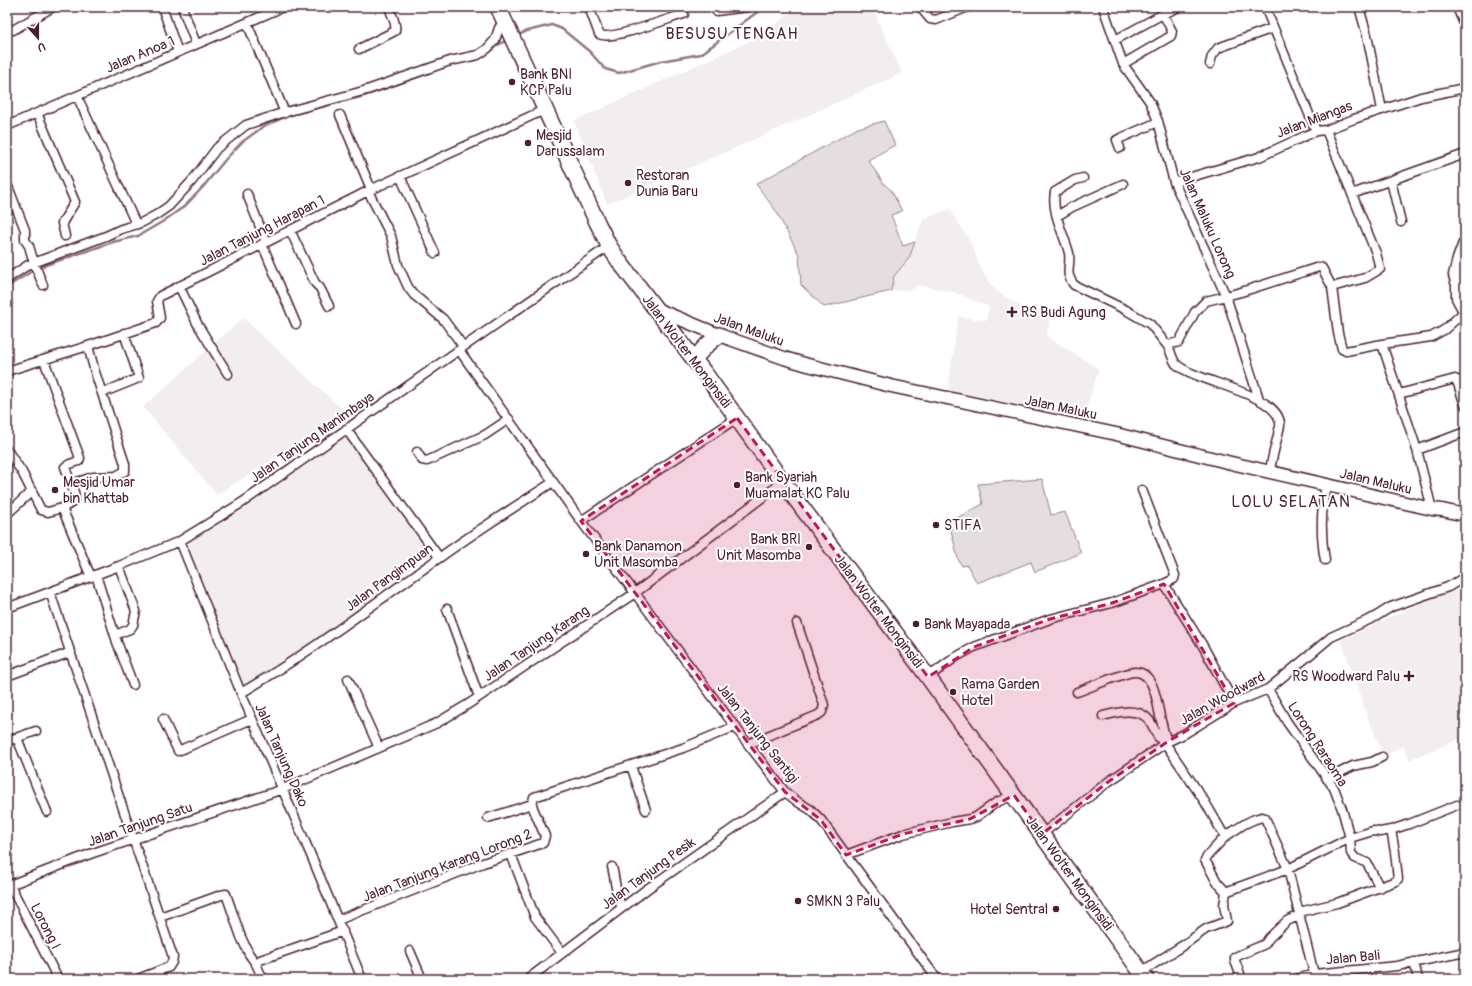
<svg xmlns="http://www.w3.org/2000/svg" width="1472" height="986" viewBox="0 0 1472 986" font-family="Pangolin,sans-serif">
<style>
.built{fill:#f2eeef}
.green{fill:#e5dee0;stroke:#987e86}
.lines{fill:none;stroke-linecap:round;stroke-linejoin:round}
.stream{stroke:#91787e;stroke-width:2.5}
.street-casing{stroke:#4a1f2b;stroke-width:11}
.secondary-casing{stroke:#4a1f2b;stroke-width:15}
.highway-casing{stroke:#4a1f2b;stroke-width:18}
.street{stroke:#fff;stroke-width:8}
.secondary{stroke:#fff;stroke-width:12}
.highway{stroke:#fff;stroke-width:15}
.marked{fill:#c2185b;fill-opacity:0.2;stroke:#c2185b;stroke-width:3;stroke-dasharray:8 5;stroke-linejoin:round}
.poi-dot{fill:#4a1f2b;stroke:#fff;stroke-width:1.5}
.labels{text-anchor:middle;stroke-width:4;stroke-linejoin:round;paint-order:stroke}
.street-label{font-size:14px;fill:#4a1f2b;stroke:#fff}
.poi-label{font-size:14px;fill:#4a1f2b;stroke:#fff;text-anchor:start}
.quarter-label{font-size:16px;letter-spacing:1px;fill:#4a1f2b;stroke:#fff}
</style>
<rect width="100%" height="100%" fill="#fff"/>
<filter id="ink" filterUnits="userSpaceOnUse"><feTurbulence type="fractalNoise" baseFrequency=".025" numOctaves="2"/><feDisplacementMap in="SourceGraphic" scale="8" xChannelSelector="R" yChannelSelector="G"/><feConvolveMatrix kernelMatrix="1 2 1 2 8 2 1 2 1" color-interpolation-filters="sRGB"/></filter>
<g filter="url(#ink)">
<path class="built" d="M798,7H872L902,73L753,140L607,204L574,121L761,36Z
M950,209L972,245L982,271L991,285L998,292L1009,299L1021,306L1051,318L1046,336L1099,369L1083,418L948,390L958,317L986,320L989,307L954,292L917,285L913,290L891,291L894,276L909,258L923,219Z
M243,318L346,413L217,495L143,407Z
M343,433L429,554L364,605L279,666L241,687L185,543L245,506Z
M1456,587L1465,611V754L1459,739L1409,760L1403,746L1384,756L1366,713L1341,640Z"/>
<path class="green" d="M884,121L895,145L868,160L884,184L891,190L902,211L891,215L903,246L915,242L909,258L894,276L891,291L824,307L801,285L799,255L776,211L756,184L858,128Z
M1042,479L1051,515L1065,512L1081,553L1035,572L1031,562L977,583L967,565L962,566L958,559L949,522L983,504L978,484Z"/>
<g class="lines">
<path class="stream" d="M516,36L527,31L552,25L562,29L590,52L605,69L619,73L661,61L701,54L764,7
M491,48L508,40
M7,287L37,268L113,242L138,236L162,222L185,206L203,187L225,160L242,142L264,126L287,116L364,96L429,73"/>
<defs>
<path id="street" d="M162,7L178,52
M182,7L196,44
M589,7L599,34C608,42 670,18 684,14
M920,7L930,19L936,20L968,7
M1103,7L1123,64L1150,102L1158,121L1174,182L1226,296L1206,301L1195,312L1179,342L1167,345C1171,351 1172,359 1176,364C1197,383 1276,392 1280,423C1281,426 1278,431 1278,435C1275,447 1272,458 1270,470
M1265,7L1316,131
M1359,7L1367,35L1382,110
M716,11L748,7
M247,23L285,113
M7,31L13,30L53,7
M1115,40L1163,14L1179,7
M359,49L395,31C397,23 391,14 389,7
M1123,64L1171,36L1172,31L1163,14
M1210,64L1212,56L1218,48L1273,28
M77,96L136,224
M37,113L75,202L62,223L65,236
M340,115L371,189
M7,126L283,7
M1326,130L1352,194
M1120,148L1117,140L1121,138L1158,122
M1465,154L1352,194L1376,253L1380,269L1365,278L1332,287L1338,333L1342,349L1346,351L1382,344L1431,337L1444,330L1465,311
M400,176L435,253
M1083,178L1075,180L1055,192C1051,212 1064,234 1069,253C1071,267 1064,273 1074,285L1126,310L1150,324L1167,345
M1391,181L1401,222
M1174,182L1259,157L1316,131L1326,130L1354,119L1421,97L1465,88
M7,184L25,230V240L29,246L34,263L43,285
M368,191L391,236L398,265L408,287L414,295L443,319L463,346
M247,194L266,242
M1057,216L1072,207L1123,184
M290,230L315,283L320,288L329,306
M262,244L296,324
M7,279L28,265L106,236L121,229L141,223L156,215L169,206L192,181L217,148L246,125L282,113L367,90L450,61L478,55L487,49L495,40L499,28L504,20
M179,286L198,325L228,374
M1382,344L1417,450L1432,509
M459,350L581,521L748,744L785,792L798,802L811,810L821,820L937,979
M44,360L80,458L79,461L70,464L65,467L71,484L93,477L116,476L125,471V464L95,372L88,346
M7,371L88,346L156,323L160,318L157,301L160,296L368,191L544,110
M1457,381L1465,405
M102,393L139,378L124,333
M1399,394L1455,379L1457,381L1465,379
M1259,399L1226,296L1241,292L1319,267L1322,268L1332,287
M346,429L439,557
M7,450L22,472L41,510L48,512L62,508L91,577
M1417,450L1465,432
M417,452L422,460L427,461L485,435L509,419
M1142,490L1175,575L1174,579L1164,584
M62,508C77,501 77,499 71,484
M7,514L32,491
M581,521L737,418
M180,541L241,693L313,860L362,979
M1325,560C1320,534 1321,510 1326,484
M96,575L117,642L133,685
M50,592L173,957L172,962L169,967L138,979
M7,608L119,566L180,541L243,502L459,350L609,246
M447,609L479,697
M115,635L130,629L133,625L136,611L119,566
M7,676L71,652
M928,677L956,657L974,647L1050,619L1112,603L1164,584L1203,646L1234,703
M348,679L379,748
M1268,689L1287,722L1334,788L1342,809L1350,838L1351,853L1355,858L1367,863L1380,888
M1077,692C1089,688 1126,671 1136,672C1157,673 1157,710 1162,724C1163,730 1165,736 1167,742
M241,693C311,652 373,604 439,558C476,531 515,507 553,482
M1103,716C1118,712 1138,707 1149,720C1156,729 1154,736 1165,743L1205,802L1225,837C1237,829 1248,820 1262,817L1265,818L1288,869L1314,974
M163,719L178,751L252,719
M17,738L47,812
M7,741L36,731
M748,744L818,715L822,712L824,705L797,623
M631,766L646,810
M1327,779L1353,766L1372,762L1382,757
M488,818L532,804
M1042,834L1108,782L1167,742L1184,734L1234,703L1268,689L1306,658L1331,637L1375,617L1391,607L1448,587L1465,577
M1225,837L1209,854L1205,860L1217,882L1226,892
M511,854L535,917L562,953
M846,855L903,834L952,822L970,819L976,817L997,802L1014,795
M612,867C616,881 615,895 622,908
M10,885L58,979
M7,886L90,854L283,789L437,723L467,705L635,593L783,482
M1299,912L1337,903L1396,881L1398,879L1395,852L1391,830
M160,917L221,895L226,894L241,937L249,954L256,964
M338,920L483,863L543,843L545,836L533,808L532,804L534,797L683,748L736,726
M410,951L422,979
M1414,962L1418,979
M1141,972L1182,946L1206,929L1227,921L1224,905L1226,892L1228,891L1288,869L1350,838L1373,831L1380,832L1391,830L1409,824L1457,805
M263,979L256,964L260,960L343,931
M528,979L647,889L785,792
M1242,979L1235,961V957L1265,944L1269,938L1287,921L1300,915
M1295,979L1314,974L1397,966L1465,952"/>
<path id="secondary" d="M1459,7L1465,21
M1465,243L1459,259L1455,275L1458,285V298L1465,311
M656,309L719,335L784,358L808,365L891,386L1116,434L1231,463L1432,509L1442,510L1465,515"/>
<path id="highway" d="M498,7L597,222L609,246L619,261L706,375L783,482L928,677L1146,979
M694,359L707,345L719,335"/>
</defs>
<use href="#street" class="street-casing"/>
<use href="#secondary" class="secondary-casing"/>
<use href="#highway" class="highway-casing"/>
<use href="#street" class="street"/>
<use href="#secondary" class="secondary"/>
<use href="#highway" class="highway"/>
</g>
</g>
<path class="marked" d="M737,418L928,677L974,647L1050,619L1112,603L1164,584L1234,703L1167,742L1108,782L1042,834L1014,795L970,819L903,834L846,855L821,820L785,792L581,521Z"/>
<g class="poi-dot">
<circle cx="512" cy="82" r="4"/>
<circle cx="528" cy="143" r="4"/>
<circle cx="628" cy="183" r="4"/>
<path d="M1010 306h4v4h4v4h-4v4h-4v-4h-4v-4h4z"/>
<circle cx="737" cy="485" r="4"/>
<circle cx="55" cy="490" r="4"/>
<circle cx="936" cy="525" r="4"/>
<circle cx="809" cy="547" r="4"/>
<circle cx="586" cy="554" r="4"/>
<circle cx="916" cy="624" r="4"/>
<path d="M1407 670h4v4h4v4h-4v4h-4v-4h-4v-4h4z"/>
<circle cx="953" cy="692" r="4"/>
<circle cx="798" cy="901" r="4"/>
<circle cx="1056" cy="909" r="4"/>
</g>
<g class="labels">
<g class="street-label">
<text transform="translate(140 54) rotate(-23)" y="5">Jalan Anoa 1</text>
<text transform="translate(1314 119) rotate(-21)" y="5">Jalan Miangas</text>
<text transform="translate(1208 223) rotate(66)" y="5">Jalan Maluku Lorong</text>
<text transform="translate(262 230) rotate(-27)" y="5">Jalan Tanjung Harapan 1</text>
<text transform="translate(749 329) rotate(20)" y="5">Jalan Maluku</text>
<text transform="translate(687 351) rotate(53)" y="5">Jalan Wolter Monginsidi</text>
<text transform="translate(1061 407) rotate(12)" y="5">Jalan Maluku</text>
<text transform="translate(312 437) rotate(-35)" y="5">Jalan Tanjung Manimbaya</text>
<text transform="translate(1376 481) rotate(13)" y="5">Jalan Maluku</text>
<text transform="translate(389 577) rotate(-36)" y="5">Jalan Pangimpuan</text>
<text transform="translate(879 611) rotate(53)" y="5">Jalan Wolter Monginsidi</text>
<text transform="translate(536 643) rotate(-34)" y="5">Jalan Tanjung Karang</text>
<text transform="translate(1222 698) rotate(-29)" y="5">Jalan Woodward</text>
<text transform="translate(758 733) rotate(52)" y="5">Jalan Tanjung Santigi</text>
<text transform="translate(1318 744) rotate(57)" y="5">Lorong Raraoma</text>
<text transform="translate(282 755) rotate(66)" y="5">Jalan Tanjung Dako</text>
<text transform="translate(140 824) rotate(-19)" y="5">Jalan Tanjung Satu</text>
<text transform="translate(447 865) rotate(-21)" y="5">Jalan Tanjung Karang Lorong 2</text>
<text transform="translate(648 873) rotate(-36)" y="5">Jalan Tanjung Pesik</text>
<text transform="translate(1070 873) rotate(54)" y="5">Jalan Wolter Monginsidi</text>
<text transform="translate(46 926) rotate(63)" y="5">Lorong I</text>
<text transform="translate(1353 957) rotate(-5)" y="5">Jalan Bali</text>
</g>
<g class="poi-label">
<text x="520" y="79">Bank BNI<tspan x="520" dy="16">KCP Palu</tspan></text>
<text x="536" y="140">Mesjid<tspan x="536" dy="16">Darussalam</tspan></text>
<text x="636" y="180">Restoran<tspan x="636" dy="16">Dunia Baru</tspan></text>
<text x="1021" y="317">RS Budi Agung</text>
<text x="745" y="482">Bank Syariah<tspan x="745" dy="16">Muamalat KC Palu</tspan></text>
<text x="63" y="487">Mesjid Umar<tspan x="63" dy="16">bin Khattab</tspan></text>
<text x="944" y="530">STIFA</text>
<text x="801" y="544" text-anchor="end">Bank BRI<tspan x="801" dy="16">Unit Masomba</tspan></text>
<text x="594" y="551">Bank Danamon<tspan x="594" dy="16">Unit Masomba</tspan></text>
<text x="924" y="629">Bank Mayapada</text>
<text x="1400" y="681" text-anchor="end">RS Woodward Palu</text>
<text x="961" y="689">Rama Garden<tspan x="961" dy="16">Hotel</tspan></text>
<text x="806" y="906">SMKN 3 Palu</text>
<text x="1048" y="914" text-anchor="end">Hotel Sentral</text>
</g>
<g class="quarter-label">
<text x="732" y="39">BESUSU TENGAH</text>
<text x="1291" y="507">LOLU SELATAN</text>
</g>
</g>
<rect width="1472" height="986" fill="none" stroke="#fff" stroke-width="24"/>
<rect x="12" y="12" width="1448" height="962" fill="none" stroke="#4a1f2b" stroke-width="1.5" filter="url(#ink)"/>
<g transform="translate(38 38) rotate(159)" stroke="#ffffff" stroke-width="3" paint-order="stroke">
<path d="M0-3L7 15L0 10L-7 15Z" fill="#4a1f2b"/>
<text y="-6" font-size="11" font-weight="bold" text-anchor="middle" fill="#4a1f2b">U</text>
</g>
</svg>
